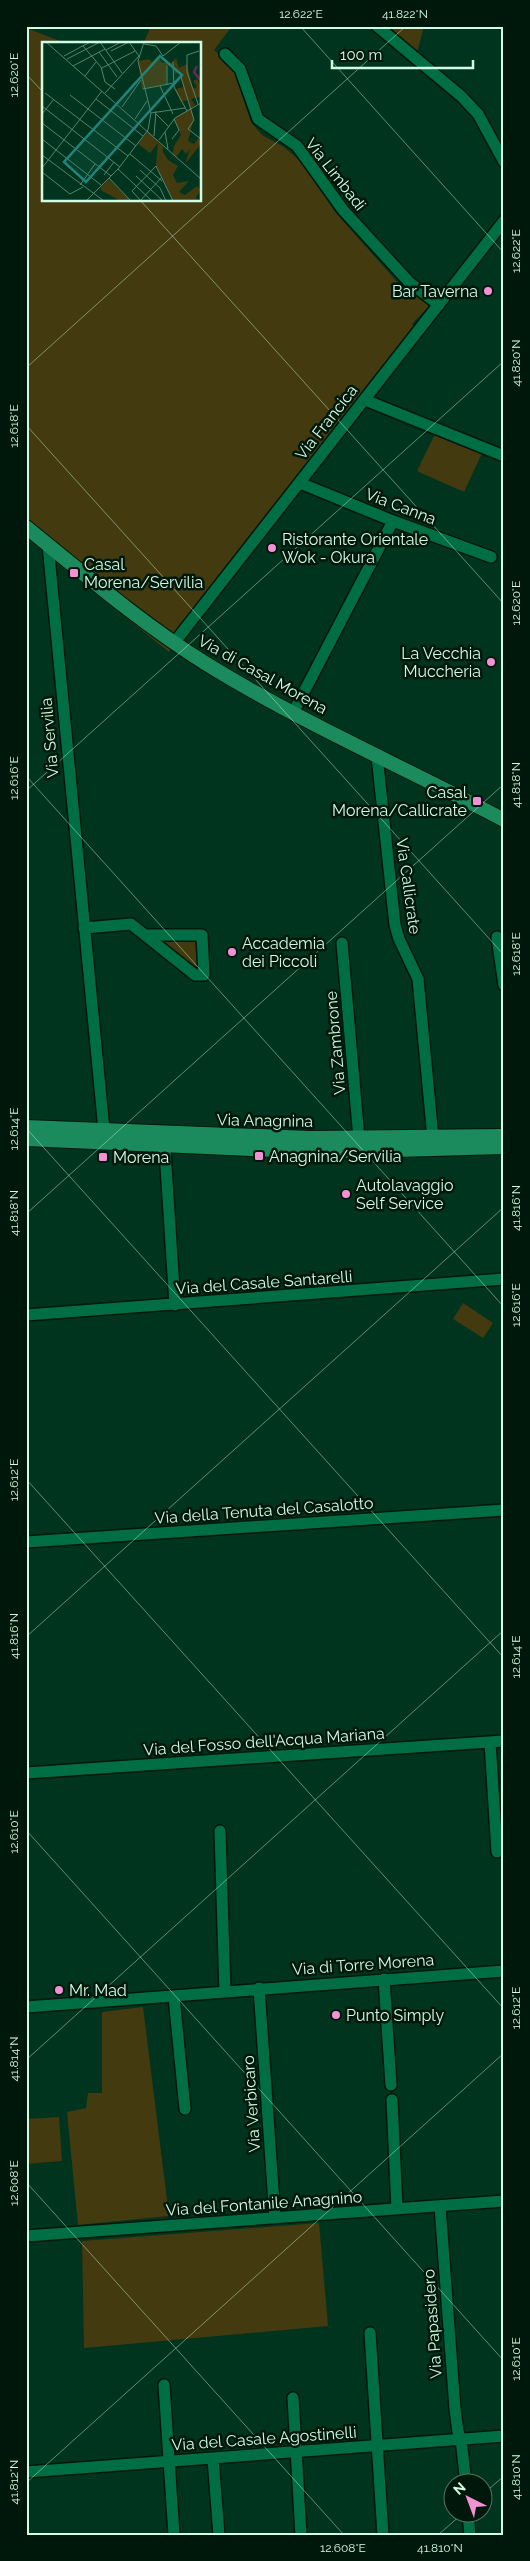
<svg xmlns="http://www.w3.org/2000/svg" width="530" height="2561" viewBox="0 0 530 2561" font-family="Raleway,sans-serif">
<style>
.green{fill:#433b0f}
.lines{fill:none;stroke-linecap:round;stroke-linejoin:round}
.minor-casing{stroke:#00180b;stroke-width:14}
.secondary-casing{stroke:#00180b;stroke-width:16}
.minor{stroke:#006e45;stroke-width:11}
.secondary{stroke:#1b8a5c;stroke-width:14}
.ticks{fill:none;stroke:#d1fbe2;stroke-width:1;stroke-opacity:0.45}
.poi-dot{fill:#f391d5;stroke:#00180b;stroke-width:2}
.labels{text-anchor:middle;stroke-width:5;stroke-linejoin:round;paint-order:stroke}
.street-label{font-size:16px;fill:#d1fbe2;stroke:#00180b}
.poi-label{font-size:16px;fill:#d1fbe2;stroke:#00180b;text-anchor:start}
.inset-river{fill:none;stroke:#652b55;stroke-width:2.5}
.inset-road{fill:none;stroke:#54846c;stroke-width:1}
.view{fill:#22837a;fill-opacity:0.15;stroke:#22837a;stroke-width:2.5}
.inset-edge{fill:none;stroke:#d1fbe2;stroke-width:2.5}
.neatline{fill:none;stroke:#d1fbe2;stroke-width:2}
.ticks-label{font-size:12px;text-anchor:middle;fill:#d1fbe2}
</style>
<rect width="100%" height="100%" fill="#00341e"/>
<path class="green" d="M151,26H232L214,50L232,66L251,122L262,135L284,147L299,160L336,213L399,284L410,294L431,304L412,324L418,331L169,652L26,538V28L68,44H44V200H200V44H143Z
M366,26H424L414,64Z
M436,432L482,453L464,492L417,471Z
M197,940L201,970L196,971L165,947V941Z
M463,1303L493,1323L483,1338L453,1319Z
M143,2007L169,2216L78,2225L67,2112L86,2108L88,2093H102V2012Z
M59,2117L62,2161L26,2164V2119Z
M319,2223L328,2326L84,2348L82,2241Z"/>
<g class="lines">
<defs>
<path id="minor" d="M377,26L461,96L478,114L504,162
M225,54L240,69L258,119L297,146L343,210L409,282L439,305
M365,400L504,456
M300,483L393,521L491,557
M48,545L104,1130
M174,643L504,221
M293,713L393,521
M377,756L395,925L399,939L418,979L433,1138
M84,928L131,924L195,975H204L202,935H145
M497,937L504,985
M342,943L359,1139
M162,1146L165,1151L175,1305
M26,1315L504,1279
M26,1542L504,1510
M490,1742L497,1852
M26,1773L504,1741
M220,1831L225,1992
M384,1979L391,2085
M259,1988L275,2218
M174,1997L185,2109
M26,2007L504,1971
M392,2100L397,2209
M440,2206L455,2409L458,2432L461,2439L466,2484
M26,2236L504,2201
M370,2333L383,2535
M164,2385L174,2535
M293,2398L301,2535
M213,2459L219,2535
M26,2472L504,2436
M468,2514L470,2535"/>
<path id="secondary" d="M26,527C84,574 141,623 205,663C300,722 404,767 504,820
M26,1127L310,1138L504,1136
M26,1139L274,1150L361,1151L504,1147"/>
</defs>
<use href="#minor" class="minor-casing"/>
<use href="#secondary" class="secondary-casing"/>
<use href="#minor" class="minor"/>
<use href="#secondary" class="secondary"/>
</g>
<path class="ticks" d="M300,26L504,253M26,74L44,93M140,200L504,604M26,368L406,26M26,425L504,955M26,776L504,1307M26,791L504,361M26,1128L504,1658M26,1214L504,784M26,1479L504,2009M26,1637L504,1207M26,1830L504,2361M26,2060L504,1630M26,2182L344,2535M26,2483L504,2053M482,2495L504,2476M26,2533L28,2535M438,2535L462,2514"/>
<g class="poi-dot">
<circle cx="488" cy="291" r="5"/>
<circle cx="272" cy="548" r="5"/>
<rect x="69" y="568" width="10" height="10" rx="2.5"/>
<circle cx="491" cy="662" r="5"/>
<rect x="472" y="796" width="10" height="10" rx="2.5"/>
<circle cx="232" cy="952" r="5"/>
<rect x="254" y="1151" width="10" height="10" rx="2.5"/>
<rect x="98" y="1152" width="10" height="10" rx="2.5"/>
<circle cx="346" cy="1194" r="5"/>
<circle cx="59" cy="1990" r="5"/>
<circle cx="336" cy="2015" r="5"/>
</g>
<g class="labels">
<g class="street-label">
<text transform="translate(336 174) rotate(52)" y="6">Via Limbadi</text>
<text transform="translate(326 422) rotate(-52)" y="6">Via Francica</text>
<text transform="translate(401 506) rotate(21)" y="6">Via Canna</text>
<text transform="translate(263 674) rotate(29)" y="6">Via di Casal Morena</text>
<text transform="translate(49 738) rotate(-95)" y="6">Via Servilia</text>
<text transform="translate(409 886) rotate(82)" y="6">Via Callicrate</text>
<text transform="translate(335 1043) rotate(-95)" y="6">Via Zambrone</text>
<text transform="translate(265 1120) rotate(1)" y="6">Via Anagnina</text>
<text transform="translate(264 1282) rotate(-4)" y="6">Via del Casale Santarelli</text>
<text transform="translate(264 1510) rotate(-4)" y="6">Via della Tenuta del Casalotto</text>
<text transform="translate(264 1741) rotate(-4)" y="6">Via del Fosso dell'Acqua Mariana</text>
<text transform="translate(363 1964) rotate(-4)" y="6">Via di Torre Morena</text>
<text transform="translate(251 2104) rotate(-94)" y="6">Via Verbicaro</text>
<text transform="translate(264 2203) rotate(-4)" y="6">Via del Fontanile Anagnino</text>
<text transform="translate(432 2324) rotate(-94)" y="6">Via Papasidero</text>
<text transform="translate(264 2438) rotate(-4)" y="6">Via del Casale Agostinelli</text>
</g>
<g class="poi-label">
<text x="478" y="297" text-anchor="end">Bar Taverna</text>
<text x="282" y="545">Ristorante Orientale<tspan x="282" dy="18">Wok - Okura</tspan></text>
<text x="84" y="570">Casal<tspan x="84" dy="18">Morena/Servilia</tspan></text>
<text x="481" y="659" text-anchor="end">La Vecchia<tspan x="481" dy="18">Muccheria</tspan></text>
<text x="467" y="798" text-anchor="end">Casal<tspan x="467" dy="18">Morena/Callicrate</tspan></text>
<text x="242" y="949">Accademia<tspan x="242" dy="18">dei Piccoli</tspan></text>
<text x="269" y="1162">Anagnina/Servilia</text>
<text x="113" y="1163">Morena</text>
<text x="356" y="1191">Autolavaggio<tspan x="356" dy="18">Self Service</tspan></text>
<text x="69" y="1996">Mr. Mad</text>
<text x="346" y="2021">Punto Simply</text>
</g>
</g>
<g transform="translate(42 42)">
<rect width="159" height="159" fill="#00341e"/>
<path d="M116,14L120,21H129L134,16L137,26L145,22L151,47L155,45L151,39L155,37L159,44L158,55L149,57L153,63L149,66L152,76L146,99L152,102L157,95L159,102L143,122L148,107L144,112L140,107L134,115L131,112L132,104L139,93L132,77L148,66L146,58L139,60L133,47L142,45L137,29L133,32L131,23L125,24L124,42L100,47L96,19L107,17L110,20ZM106,89L122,106L120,108L126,118L136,124L131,133L135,141L147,139L137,150L143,153L155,144L158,148L154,156L159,159H131L114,124L116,101L108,111L96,102ZM67,137L89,159H79L60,149L58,146Z" fill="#433b0f"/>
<path class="inset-river" d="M155,24L152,30L159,39"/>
<path class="inset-road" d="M4,0L159,137M102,0L96,19L109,71L106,88M102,2L114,4L121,14L139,0M41,4L59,25L63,40L73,47M64,8L79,0M69,9L87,0M57,10L75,35M22,14L48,0M25,17L58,0L80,31M131,20L132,45L145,69M31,24L63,7M60,26L93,9M43,34L54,20M132,40L139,35L152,78L146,87L159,97M125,43V24M118,44L131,72M101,47L132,41M3,51L86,114M63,51L97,14L87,0M28,53L94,104M54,57L101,94M76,61L93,40M156,62L145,30V13L157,9M0,64L78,125M80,65L99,38M109,71L143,66M0,72L12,57M114,72L127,85M93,77L105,59M0,81L69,134M123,90L126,107M112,94L114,69M0,97L14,108M130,97L137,88L132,77M117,98L133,76L159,61M14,108L59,143M88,112L120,139M0,113L62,159M0,126L60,49M76,127L110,159M98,128L118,146L124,159M0,130L28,152L41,145M62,133L72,120M94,134L121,159M67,136L89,159M38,143L53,122M44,159L76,127L106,88M98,159L120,135M99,159L90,149L114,124L131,159"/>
<path class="view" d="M118,14L140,33L44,140L22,120Z"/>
<rect width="159" height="159" class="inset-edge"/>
</g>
<rect width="530" height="2561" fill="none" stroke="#00180b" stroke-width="55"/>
<g transform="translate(468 2498) rotate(318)"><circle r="24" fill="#00180b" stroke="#547361"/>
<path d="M0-4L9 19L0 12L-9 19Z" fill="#f391d5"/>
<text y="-8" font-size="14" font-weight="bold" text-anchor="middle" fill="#d1fbe2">N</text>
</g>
<path d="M332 60v8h141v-8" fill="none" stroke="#d1fbe2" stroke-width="2.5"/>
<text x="340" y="60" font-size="15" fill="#d1fbe2" stroke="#00180b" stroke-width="4" paint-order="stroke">100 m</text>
<rect x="28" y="28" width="474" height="2506" class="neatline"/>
<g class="ticks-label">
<text x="301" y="18">12.622°E</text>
<text x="405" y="18">41.822°N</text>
<text transform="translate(14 75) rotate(-90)" y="4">12.620°E</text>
<text transform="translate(516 251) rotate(-90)" y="4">12.622°E</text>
<text transform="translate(516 363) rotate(-90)" y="4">41.820°N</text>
<text transform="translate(14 426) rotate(-90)" y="4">12.618°E</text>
<text transform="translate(516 603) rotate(-90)" y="4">12.620°E</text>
<text transform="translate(14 778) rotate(-90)" y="4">12.616°E</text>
<text transform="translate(516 785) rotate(-90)" y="4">41.818°N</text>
<text transform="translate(516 954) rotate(-90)" y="4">12.618°E</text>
<text transform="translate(14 1129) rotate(-90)" y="4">12.614°E</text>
<text transform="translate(516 1208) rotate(-90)" y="4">41.816°N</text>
<text transform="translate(14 1213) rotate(-90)" y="4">41.818°N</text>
<text transform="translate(516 1305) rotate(-90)" y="4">12.616°E</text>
<text transform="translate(14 1480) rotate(-90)" y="4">12.612°E</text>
<text transform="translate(14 1636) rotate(-90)" y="4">41.816°N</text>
<text transform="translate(516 1657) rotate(-90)" y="4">12.614°E</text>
<text transform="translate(14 1832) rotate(-90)" y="4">12.610°E</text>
<text transform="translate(516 2008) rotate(-90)" y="4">12.612°E</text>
<text transform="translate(14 2059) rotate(-90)" y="4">41.814°N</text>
<text transform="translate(14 2183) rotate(-90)" y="4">12.608°E</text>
<text transform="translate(516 2359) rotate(-90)" y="4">12.610°E</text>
<text transform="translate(516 2477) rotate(-90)" y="4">41.810°N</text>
<text transform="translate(14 2482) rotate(-90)" y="4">41.812°N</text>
<text x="343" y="2552">12.608°E</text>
<text x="440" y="2552">41.810°N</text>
</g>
</svg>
